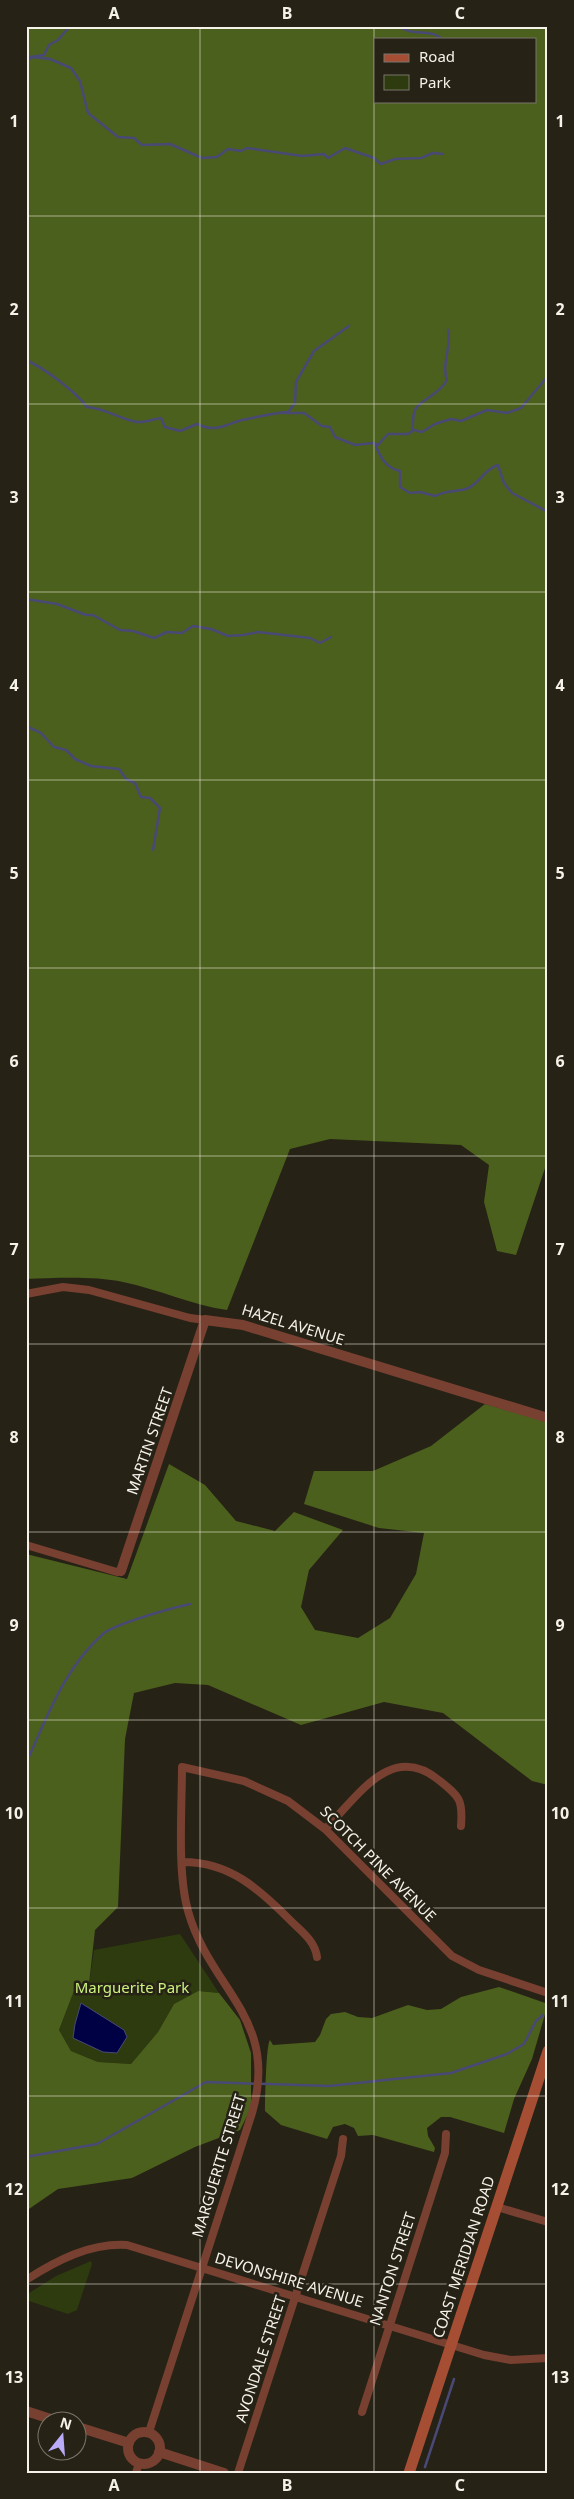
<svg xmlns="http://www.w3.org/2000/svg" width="574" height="2499" viewBox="0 0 574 2499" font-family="'Noto Sans',sans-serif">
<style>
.green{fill:#2d3b0f}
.forest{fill:#4b601c;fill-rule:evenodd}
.water{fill:#004;stroke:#4a4976}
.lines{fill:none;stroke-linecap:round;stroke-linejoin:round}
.stream{stroke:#4a4976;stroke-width:2.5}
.minor{stroke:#774030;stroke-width:8}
.tertiary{stroke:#774030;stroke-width:10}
.secondary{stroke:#a64e34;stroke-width:11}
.grid{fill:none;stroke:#f5f2ea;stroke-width:1;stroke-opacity:0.55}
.labels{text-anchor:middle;stroke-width:5;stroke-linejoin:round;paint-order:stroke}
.street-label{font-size:15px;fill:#f5f2ea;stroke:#262216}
.park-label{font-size:15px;fill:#cbf37e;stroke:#262216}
.neatline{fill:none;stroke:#f5f2ea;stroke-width:2}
.grid-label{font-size:16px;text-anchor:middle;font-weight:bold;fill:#f5f2ea}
</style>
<rect width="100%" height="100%" fill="#262216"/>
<path class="green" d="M180,1934L219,1993L198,1991L174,2004L158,2032L131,2064L98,2062L71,2051L59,2030L75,1987L89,1984L94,1950Z
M91,2261L92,2264L77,2310L68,2314L26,2300V2295L56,2276Z"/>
<path class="forest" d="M26,26H548V1159L516,1255L497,1251L484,1202L489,1165L461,1145L330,1139L290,1149L227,1310C191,1305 158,1289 123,1282C94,1276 56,1278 26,1279ZM375,39H535V101H375Z
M485,1404L548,1422V1785L532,1781L443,1713L384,1702L301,1725L208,1685L175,1683L134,1693L125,1739L118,1907L95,1930L89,1984L75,1988L59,2030L71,2051L98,2062L131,2064L158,2032L174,2004L198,1991L219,1993L240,2020L251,2053V2108L240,2130L195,2147L132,2178L58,2189L26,2211V1554L127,1579L169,1464L205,1485L236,1521L275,1531L294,1512L343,1530L309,1570L301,1607L315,1630L358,1638L390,1618L416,1574L424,1533L379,1528L304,1504L314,1471H373L431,1446Z
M499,1987L548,2004L532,2059L514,2099L504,2133L450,2117H441L427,2128L428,2136L435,2148L434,2152L373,2135L358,2136L354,2128L345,2124L333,2127L327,2139L281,2125L265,2111C265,2101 266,2044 270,2040L273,2045L315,2042L320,2035L326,2019L331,2014L345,2012L358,2017L372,2018L408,2005L427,2010L441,2009L461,1997Z"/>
<path class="water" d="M81,2003L124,2030L127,2037L117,2053L103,2052L73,2038L75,2024Z"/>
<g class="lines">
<path class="stream" d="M399,26C411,37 431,28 442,39
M30,57L44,55L49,45L58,40L70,26
M26,61L33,57L50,59L71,68L80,81L88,113L118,137L134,138L142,145L170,144L202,158L217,157L228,149L241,151L247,148L302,156L324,154L328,158L345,148L374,158L381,164L395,159L421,158L433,153L443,154
M26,360C44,368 75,391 87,407C105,408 119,419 137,422C144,423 154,419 161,418L165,427L180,431L197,424C217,433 224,425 242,420C257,417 273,413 288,412L295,403L296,382L314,351L349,326
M286,413H304L322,426L330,427L335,437L355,445L373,443L378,445L388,434H408L414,430L422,432L435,424L451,419L461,421L487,410L507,413L521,408L548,376
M412,430C414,423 412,417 415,410C420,400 439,395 447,380C441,364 452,347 448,330
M375,444C380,457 386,468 400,471V487L410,493L420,492L435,496C447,490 455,492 466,489C479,485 484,469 498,465L504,483L512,493L548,512
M26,599L57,604L86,615H93L120,630L133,631L154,638L167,632L182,633L193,626L211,629L228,636L243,635L258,632L310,638L320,643L331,637
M26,726L41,733L54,747L66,750L75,759L91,766L119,769L126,779L135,783L141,797L150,798L160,808L153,850
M26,1763C47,1718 64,1668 103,1634C114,1624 172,1608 190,1604
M26,2157L97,2144L206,2082L329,2086L451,2073L507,2054L524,2044L536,2021L543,2015
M425,2467L454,2379"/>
<path class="minor" d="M26,1294L63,1287L89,1290L190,1318L205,1320
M26,1545L117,1572L121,1571
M325,1829C358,1797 391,1740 440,1781C460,1797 463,1800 461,1826
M183,1862C230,1862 259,1889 291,1921C302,1932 315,1941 317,1957
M497,2207L548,2222
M26,2280C57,2260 90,2243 127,2245L484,2355L511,2360L548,2358
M362,2412L445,2153L446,2134
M149,2432L252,2113C280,2018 210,1990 188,1911C177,1872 182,1809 182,1767L244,1781L288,1801L325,1829L452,1956L479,1970L548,1993
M136,2473L139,2463
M238,2473L341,2156L343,2139"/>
<path class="tertiary" d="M121,1571L205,1320L243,1325L548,1418
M26,2411L60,2422
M78,2427L129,2443
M128 2448a16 16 0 1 1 32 0a16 16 0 1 1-32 0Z
M159,2452L224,2473"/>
<path class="secondary" d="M409,2473L548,2051"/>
</g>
<path class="grid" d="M200,26V2473M374,26V2473M26,216H548M26,404H548M26,592H548M26,780H548M26,968H548M26,1156H548M26,1344H548M26,1532H548M26,1720H548M26,1908H548M26,2096H548M26,2284H548"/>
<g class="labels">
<g class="street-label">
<text transform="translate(293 1325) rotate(17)" y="5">HAZEL AVENUE</text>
<text transform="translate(150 1441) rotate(-71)" y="5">MARTIN STREET</text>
<text transform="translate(378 1864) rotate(45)" y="5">SCOTCH PINE AVENUE</text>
<text transform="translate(219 2166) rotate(-73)" y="5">MARGUERITE STREET</text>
<text transform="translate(464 2257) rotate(-72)" y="5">COAST MERIDIAN ROAD</text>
<text transform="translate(393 2269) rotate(-72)" y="5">NANTON STREET</text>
<text transform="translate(289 2280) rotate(17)" y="5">DEVONSHIRE AVENUE</text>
<text transform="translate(261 2359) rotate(-72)" y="5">AVONDALE STREET</text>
</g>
<g class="park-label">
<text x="132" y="1993">Marguerite Park</text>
</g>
</g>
<rect width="574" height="2499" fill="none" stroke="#262216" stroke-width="55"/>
<rect x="374" y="38" width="162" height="65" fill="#262216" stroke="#79756b"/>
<rect x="384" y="54" width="25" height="8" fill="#a64e34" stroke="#79756b"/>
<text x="419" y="62" font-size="15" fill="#f5f2ea">Road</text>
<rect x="384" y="75" width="25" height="15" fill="#2d3b0f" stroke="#79756b"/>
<text x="419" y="88" font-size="15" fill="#f5f2ea">Park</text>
<g transform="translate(62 2436) rotate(17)"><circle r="24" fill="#262216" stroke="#79756b"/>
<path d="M0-4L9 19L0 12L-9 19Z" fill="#b9abf7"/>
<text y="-8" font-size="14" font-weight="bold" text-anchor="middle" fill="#f5f2ea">N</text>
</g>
<rect x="28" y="28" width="518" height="2444" class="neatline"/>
<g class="grid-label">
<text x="114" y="19">A</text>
<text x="287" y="19">B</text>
<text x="460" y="19">C</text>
<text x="14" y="127">1</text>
<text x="560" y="127">1</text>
<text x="14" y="315">2</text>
<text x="560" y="315">2</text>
<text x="14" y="503">3</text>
<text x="560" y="503">3</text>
<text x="14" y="691">4</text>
<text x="560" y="691">4</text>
<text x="14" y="879">5</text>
<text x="560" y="879">5</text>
<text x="14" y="1067">6</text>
<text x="560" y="1067">6</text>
<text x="14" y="1255">7</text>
<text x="560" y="1255">7</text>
<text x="14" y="1443">8</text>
<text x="560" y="1443">8</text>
<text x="14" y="1631">9</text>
<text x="560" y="1631">9</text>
<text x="14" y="1819">10</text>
<text x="560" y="1819">10</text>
<text x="14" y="2007">11</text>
<text x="560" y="2007">11</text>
<text x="14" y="2195">12</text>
<text x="560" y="2195">12</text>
<text x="14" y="2383">13</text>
<text x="560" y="2383">13</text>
<text x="114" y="2491">A</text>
<text x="287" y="2491">B</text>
<text x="460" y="2491">C</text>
</g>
</svg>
